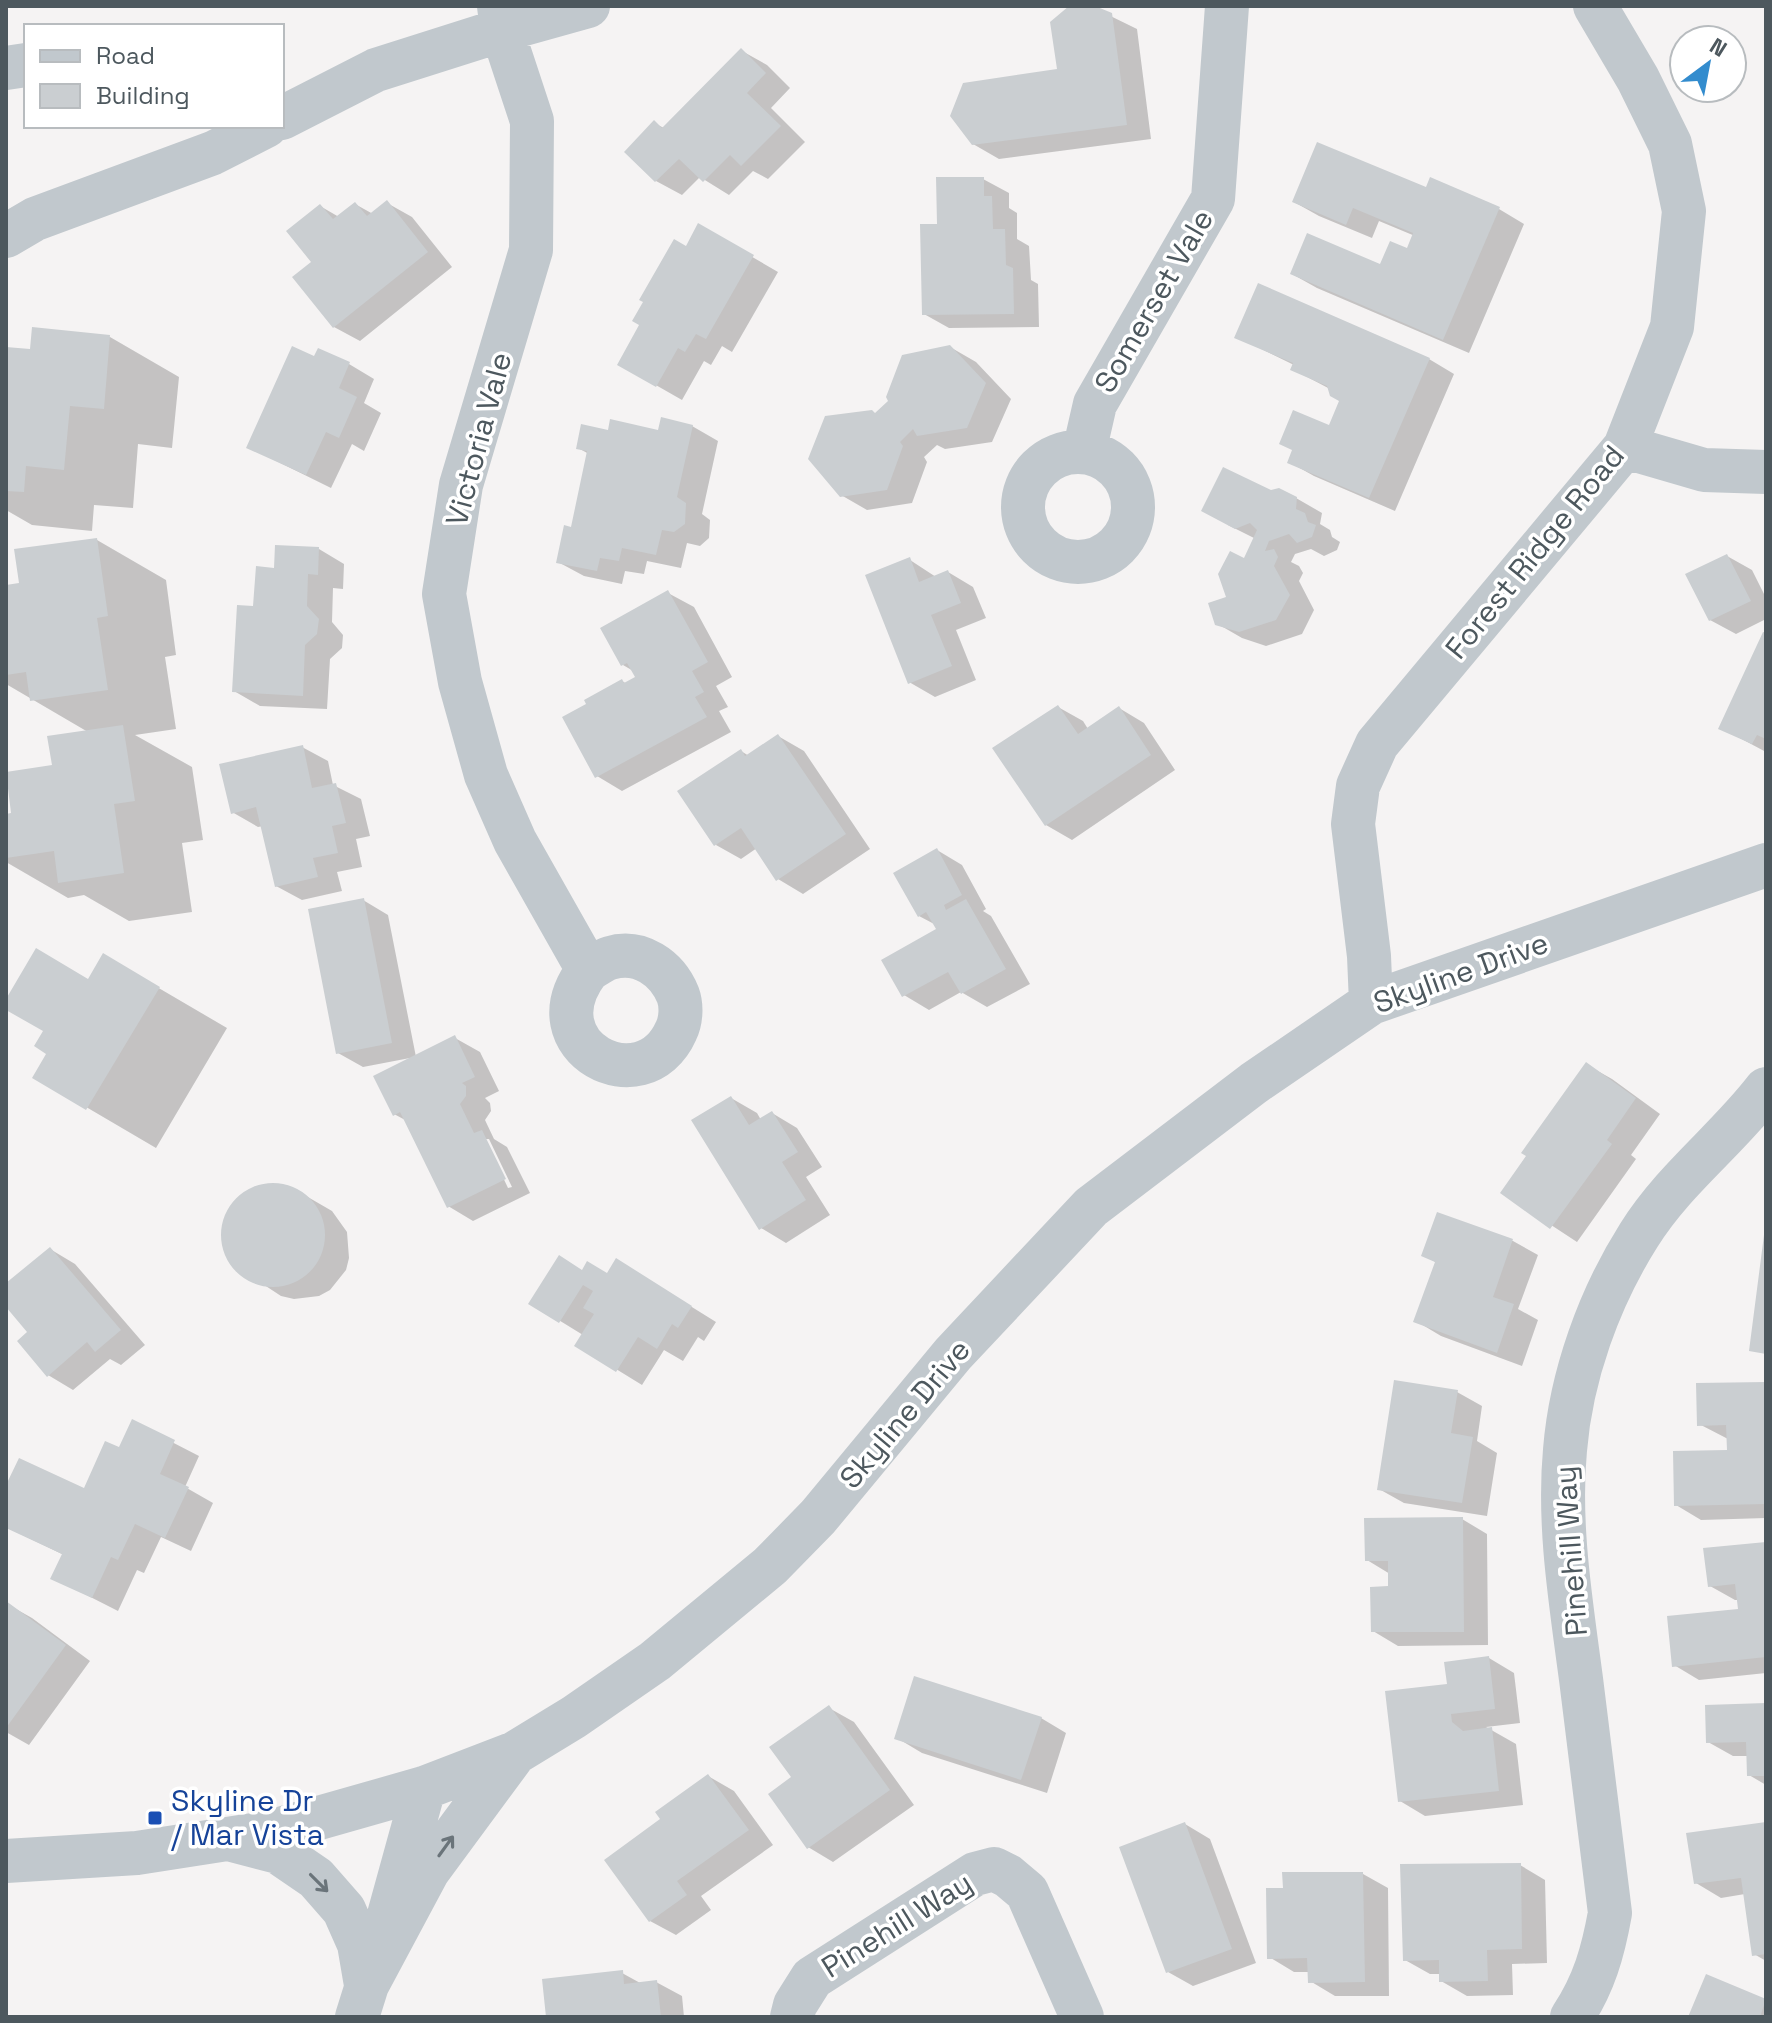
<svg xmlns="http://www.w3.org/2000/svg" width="1772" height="2023" viewBox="0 0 1772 2023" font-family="'Space Grotesk',sans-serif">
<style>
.shadow{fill:#0003;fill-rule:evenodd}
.building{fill:#caced1}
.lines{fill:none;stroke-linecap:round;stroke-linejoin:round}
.minor{stroke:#c1c8cd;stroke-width:44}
.oneway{stroke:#6a747a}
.transit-dot{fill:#1a4fb4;stroke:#fff;stroke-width:3}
.labels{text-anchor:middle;stroke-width:7;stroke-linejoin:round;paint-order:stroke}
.street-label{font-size:30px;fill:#4d585e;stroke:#fff}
.transit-label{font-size:30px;fill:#164399;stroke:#fff;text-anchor:start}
</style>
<rect width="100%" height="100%" fill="#f5f3f3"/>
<path class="shadow" d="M1072,6H1090L1137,29L1151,139L999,159L973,144L1059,71Z
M742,51L767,65L790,88L771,108L805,142L768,179L753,171L729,195L700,177L682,195L656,181L627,152L654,123L664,128Z
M983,179L1009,193V208L1017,213V239L1029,246L1031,280L1038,284L1039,327L949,328L924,314L939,226Z
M1427,190L1499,209L1524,224L1469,353L1317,288L1292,274L1381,267L1408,251L1415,236L1379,221L1372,238L1319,216L1294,202Z
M387,203L412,217L452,267L360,341L334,327L314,262L320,206L339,217L355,204L373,214Z
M699,226L778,272L732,352L722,346L711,365L704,361L682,400L619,364L642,325L646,302L686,248Z
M110,337L179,377L172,448L138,444L133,508L94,505L92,531L32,525L6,510V349L32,351Z
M1237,337L1429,359L1454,374L1395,511L1314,476L1289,462L1330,428L1341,401L1330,389L1292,369L1294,365Z
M950,347L976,362L1011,399L992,442L945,449L937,445L924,457L927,462L912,503L867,510L841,495L877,415Z
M315,359L349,364L374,379L364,403L381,413L364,451L352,444L331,488L248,447Z
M692,426L718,441L702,514L710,520L709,538L700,546L687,543L681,568L647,561L644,574L625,571L622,584L584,576L558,562L572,529L589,454L578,448L609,432H660Z
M1271,493L1296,498L1322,513L1320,524L1330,530L1332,537L1340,542L1337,550L1324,556L1311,549L1295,554L1291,562L1299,566L1303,573L1299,581L1314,610L1302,634L1266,646L1242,638L1216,623L1256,539L1228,525Z
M97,540L166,580L176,655L165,657L176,729L135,735L192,767L203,840L182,843L192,912L129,921L84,895L68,898L6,862V816L14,815L54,767L88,732L6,684V587L21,584Z
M319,549L344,564L343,589L333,588L332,622L343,635L342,648L330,659L327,709L260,706L234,691L255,608L276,570Z
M1727,556L1752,570L1766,598V619L1736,634L1710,620Z
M910,560L936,577L948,572L973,587L986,618L956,630L976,680L935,697L909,682Z
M668,593L694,607L732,677L716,686L728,707L719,711L731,732L622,791L597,776L622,681L627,684L638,677L635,672L623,665Z
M1766,635V752L1721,728Z
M1058,707L1083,721L1088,729L1119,708L1144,723L1175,770L1072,840L1046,825Z
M778,736L804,751L870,849L803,894L778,879L757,848L741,859L716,845L741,751L749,756Z
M302,747L328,761L333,785L361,799L370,836L356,839L362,867L337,872L342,891L302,900L276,886L263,826L258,827L232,812Z
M937,850L962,865L986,909L983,911L991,916L1030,984L987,1007L961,992L929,1010L904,995L939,930L936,925L919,916Z
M363,900L388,915L416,1057L455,1038L480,1052L499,1091L485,1098L490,1103L491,1111L485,1120L494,1139L507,1147L530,1193L473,1221L448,1206L407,1121L394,1114L410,1058L363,1067L338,1053ZM485,1139H489L512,1187L508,1188Z
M104,956L227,1028L156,1148L35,1077L49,1053L46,1031L6,1007V1003L89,981Z
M1587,1065L1612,1079L1660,1114L1631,1155L1636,1159L1577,1242L1502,1193Z
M731,1098L757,1113L761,1120L772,1113L797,1128L822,1167L806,1177L830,1215L786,1243L761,1228Z
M281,1185L294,1189L332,1211L347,1232L349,1258L346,1270L330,1290L319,1296L294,1299L281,1296L234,1265L227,1254L224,1241L227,1214L234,1203L255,1188Z
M1438,1214L1513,1241L1538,1255L1518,1309L1538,1320L1522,1366L1441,1336L1416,1321L1437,1263L1424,1255Z
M50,1249L75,1264L145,1345L121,1365L110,1359L73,1390L48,1375L30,1332L6,1304V1286Z
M583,1272L642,1276L716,1322L704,1341L698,1337L683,1361L664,1350L642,1385L577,1345L583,1335L531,1303Z
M1766,1384V1518L1701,1520L1676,1505L1729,1452L1728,1439L1699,1424Z
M1457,1392L1482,1406L1477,1441L1497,1453L1487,1516L1404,1503L1379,1489Z
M133,1422L199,1456L185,1487L213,1503L191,1551L161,1537L144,1573L137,1570L118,1611L53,1578L64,1555L6,1527V1490L85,1491L120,1450Z
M1462,1519L1487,1534L1488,1645L1398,1646L1373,1631L1390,1588V1574L1367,1560Z
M1766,1544V1673L1699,1680L1674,1665L1740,1611L1739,1600H1735L1710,1586Z
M7,1604L32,1618L90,1661L29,1745L6,1732Z
M1489,1658L1514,1673L1520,1723L1486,1727L1516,1744L1523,1805L1425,1816L1400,1801L1449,1686Z
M1766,1705V1785L1749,1775L1748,1756H1733L1708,1742Z
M829,1708L854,1722L914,1805L833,1862L808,1847L794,1778Z
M1041,1718L1066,1733L1047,1793L922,1753L897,1738Z
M708,1776L734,1791L773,1845L701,1896L711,1910L676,1935L650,1921L663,1819Z
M1185,1824L1210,1839L1256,1963L1193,1986L1168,1972Z
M1766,1824V1961L1754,1954L1745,1894L1721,1898L1696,1883Z
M1520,1865L1545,1880L1547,1963L1512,1964L1513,1995L1467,1996L1441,1981V1974H1430L1405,1960Z
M1363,1874L1388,1888L1389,1996H1335L1310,1981V1972H1294L1269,1957L1285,1890Z
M622,1973L642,1984L656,1982L682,1996L684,2017H548Z
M1707,1976L1766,2001V2017H1690Z"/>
<path class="building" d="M1069,6H1095L1112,13L1127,125L972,145L950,116L963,83L1057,69L1050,22Z
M741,48L766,73L747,93L781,126L741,166L730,155L703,182L679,159L655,182L624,152L654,120L662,128Z
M1317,142L1426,187L1430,177L1500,207L1443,340L1290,274L1307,233L1380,264L1390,241L1407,248L1413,233L1353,208L1346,225L1292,202Z
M936,177H984V196H992L993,229H1005L1006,265L1013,268L1014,314L922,315L920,224H937Z
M387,200L428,252L333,328L292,277L311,262L286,231L320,204L333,219L355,202L367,216Z
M698,223L754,255L706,339L696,334L685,352L678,348L656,387L617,365L639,325L632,321L643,302L639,300L674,239L686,246Z
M1258,283L1430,358L1369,498L1287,463L1292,450L1279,444L1293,410L1329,425L1339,401L1330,396L1327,386L1290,370L1293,363L1234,338Z
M32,327L110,335L104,409L70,406L64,470L26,466L24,492L6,491V347L30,349Z
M950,345L986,383L967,428L917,436L913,429L900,442L903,446L887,490L840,497L808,459L825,416L872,410L875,413L888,401L886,397L902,355Z
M292,346L314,356L318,348L350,362L339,388L357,397L339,438L326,432L306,475L246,448Z
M661,417L693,425L677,497L686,503L685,524L674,532L662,530L656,555L622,548L619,561L600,558L597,571L556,563L564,525L571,527L587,451L576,449L581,424L608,430L610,419L658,430Z
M1223,467L1271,490L1279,488L1297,497L1296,509L1305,513L1308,522L1316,525L1312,537L1297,543L1289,534L1269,541L1265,551L1274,549L1278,557L1274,566L1290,595L1276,620L1239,632L1215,625L1208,603L1226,597L1218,574L1230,551L1244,558L1257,530L1250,523L1235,529L1201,511Z
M97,538L108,616L97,618L108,690L30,701L26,672L6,675V585L19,583L14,549Z
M275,545L319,547L318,575L308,574L307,606L319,619L317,634L305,645L303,696L232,692L237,605L253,606L256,566L274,568Z
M1727,554L1751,601L1709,621L1685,574Z
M910,557L919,582L948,570L961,603L931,615L952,666L908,684L865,575Z
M668,590L708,662L692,671L704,692L695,697L707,717L595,778L562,717L586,704L584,700L622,679L624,683L635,677L627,663L621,666L600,628Z
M1763,632L1766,633V739L1757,735L1752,744L1718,729Z
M1058,705L1078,734L1119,706L1151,755L1045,826L992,748Z
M123,725L135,801L114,804L124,873L58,883L54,851L6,858V814L11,813L6,772L52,765L47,736Z
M778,734L846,834L776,881L741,828L714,846L677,791L741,749L745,756Z
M303,745L312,788L336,783L346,823L332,826L338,853L313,858L318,877L275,887L256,807L231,814L219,764Z
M937,848L962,895L944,905L946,910L966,899L1006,969L961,994L948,972L902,997L881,960L936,929L926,912L918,917L893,873Z
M364,898L392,1043L336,1054L308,909Z
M36,948L88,979L103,953L160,987L86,1110L32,1078L46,1054L34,1046L43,1031L6,1010V999Z
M455,1035L475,1077L462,1083L466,1086V1096L460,1104L474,1133L482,1130L506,1179L447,1208L400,1112L393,1116L373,1076Z
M1586,1062L1636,1098L1607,1140L1612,1144L1550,1229L1500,1193L1526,1156L1521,1153Z
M731,1096L749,1125L772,1111L798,1152L782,1162L806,1200L759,1230L691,1120Z
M221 1235a52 52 0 1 1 104 0a52 52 0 1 1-104 0Z
M1437,1212L1513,1239L1493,1297L1514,1304L1497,1353L1413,1322L1435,1262L1421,1256Z
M1764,1235H1766V1354L1749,1351Z
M50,1247L121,1330L95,1352L87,1342L47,1377L17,1341L27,1332L6,1307V1283Z
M559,1255L582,1270L587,1261L607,1273L616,1258L692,1306L678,1328L672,1324L657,1349L638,1337L616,1372L574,1346L594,1314L583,1308L593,1291L583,1285L559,1323L528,1304Z
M1394,1380L1458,1390L1451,1433L1473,1437L1462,1503L1377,1490Z
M1766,1382V1504L1674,1506L1673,1451L1727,1450L1726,1425L1697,1426L1696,1383Z
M132,1419L175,1440L160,1474L189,1487L165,1538L135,1524L118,1560L111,1557L92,1598L50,1579L62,1554L6,1528V1485L19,1458L84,1488L105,1441L119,1447Z
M1463,1517L1464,1632H1371L1370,1587L1388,1586V1561H1365L1364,1518Z
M1766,1542V1657L1672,1667L1667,1616L1738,1609L1735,1584L1708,1587L1703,1548Z
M6,1601L66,1645L6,1728Z
M1489,1656L1495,1709L1451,1714L1452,1722L1463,1731L1492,1727L1499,1791L1398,1802L1385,1691L1447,1684L1444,1662Z
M914,1676L1042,1717L1021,1780L894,1739Z
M1766,1703V1776H1747L1746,1742L1706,1743L1705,1705Z
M829,1705L890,1790L807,1849L768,1794L791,1777L769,1747Z
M708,1774L749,1830L677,1881L687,1895L649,1922L604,1860L660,1819L655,1812Z
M1185,1822L1232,1949L1166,1973L1119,1847Z
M1766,1822V1954L1752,1956L1741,1878L1694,1884L1686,1833Z
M1521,1863L1522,1949L1487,1950L1488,1981L1439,1982V1960L1403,1961L1400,1864Z
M1282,1872H1363L1365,1982L1308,1983L1307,1958L1267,1959L1266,1888H1283Z
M623,1970L624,1984L657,1980L661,2017H546L542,1979Z
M1706,1974L1766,1999L1760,2017H1688Z"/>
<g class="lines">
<path class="minor" d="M499,6L502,30L532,121L531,250L461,485L444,594L460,682L486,775L515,841L588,970C529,1047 643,1105 676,1031C681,1021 682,1006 678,995C667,968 640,949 610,958C603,960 595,966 588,970
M6,68L26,65
M282,118L376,70L502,30L588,6
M6,236L35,219L213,153L266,126
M1625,447L1704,470L1766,472
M1084,452L1095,404L1213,199L1227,6
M1023 507a55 55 0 1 1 110 0a55 55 0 1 1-110 0Z
M1371,1003L1369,956L1353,824L1358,786L1377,744L1625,447L1672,327L1684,211L1670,144L1638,79L1595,6
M232,1840L278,1852L316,1878L344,1910L359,1944L366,1985
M6,1861L137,1853L266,1833L424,1788L515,1753L574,1717L655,1661L770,1566L818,1517L953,1354L1091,1207L1254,1083L1371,1003L1766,865
M366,1987L428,1871L515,1753
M357,2017L389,1915L424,1788
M792,2017L795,2005L812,1978L975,1874L994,1869L1008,1876L1027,1892L1082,2017
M1572,2017C1594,1984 1603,1952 1610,1913C1600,1835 1591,1757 1581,1679C1571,1603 1558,1526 1565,1450C1571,1376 1599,1298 1639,1235C1674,1179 1726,1141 1766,1089"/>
</g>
<defs><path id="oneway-shaft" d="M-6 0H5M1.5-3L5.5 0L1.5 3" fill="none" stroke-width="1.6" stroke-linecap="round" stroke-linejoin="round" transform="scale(2)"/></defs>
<g class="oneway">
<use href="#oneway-shaft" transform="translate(446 1846) rotate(-54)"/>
<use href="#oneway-shaft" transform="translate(319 1883) rotate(45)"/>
</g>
<rect class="transit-dot" x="147" y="1810" width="16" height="16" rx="4"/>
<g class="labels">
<g class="street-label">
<text transform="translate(1154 301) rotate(-60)" y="10">Somerset Vale</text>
<text transform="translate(479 439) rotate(-75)" y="10">Victoria Vale</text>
<text transform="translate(1535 552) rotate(-51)" y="10">Forest Ridge Road</text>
<text transform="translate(1461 973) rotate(-20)" y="10">Skyline Drive</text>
<text transform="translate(905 1414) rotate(-50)" y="10">Skyline Drive</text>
<text transform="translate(1571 1551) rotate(-94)" y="10">Pinehill Way</text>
<text transform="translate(897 1925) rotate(-32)" y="10">Pinehill Way</text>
</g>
<g class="transit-label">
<text x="171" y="1811">Skyline Dr<tspan x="171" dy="34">/ Mar Vista</tspan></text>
</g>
</g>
<rect width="1772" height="2023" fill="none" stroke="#4d585e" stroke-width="16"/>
<rect x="24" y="24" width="260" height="104" fill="#ffffff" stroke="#b8bcbf" stroke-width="2"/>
<rect x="40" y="50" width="40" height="12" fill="#c1c8cd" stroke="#b8bcbf" stroke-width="2"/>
<text x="96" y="64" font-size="24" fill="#4d585e">Road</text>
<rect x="40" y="84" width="40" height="24" fill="#caced1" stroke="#b8bcbf" stroke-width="2"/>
<text x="96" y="104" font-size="24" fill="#4d585e">Building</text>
<g transform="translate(1708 64) rotate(32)"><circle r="38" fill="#ffffff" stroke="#b8bcbf" stroke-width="2"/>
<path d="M0-6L14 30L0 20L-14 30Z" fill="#338cce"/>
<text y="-12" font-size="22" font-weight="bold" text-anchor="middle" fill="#4d585e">N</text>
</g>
</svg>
